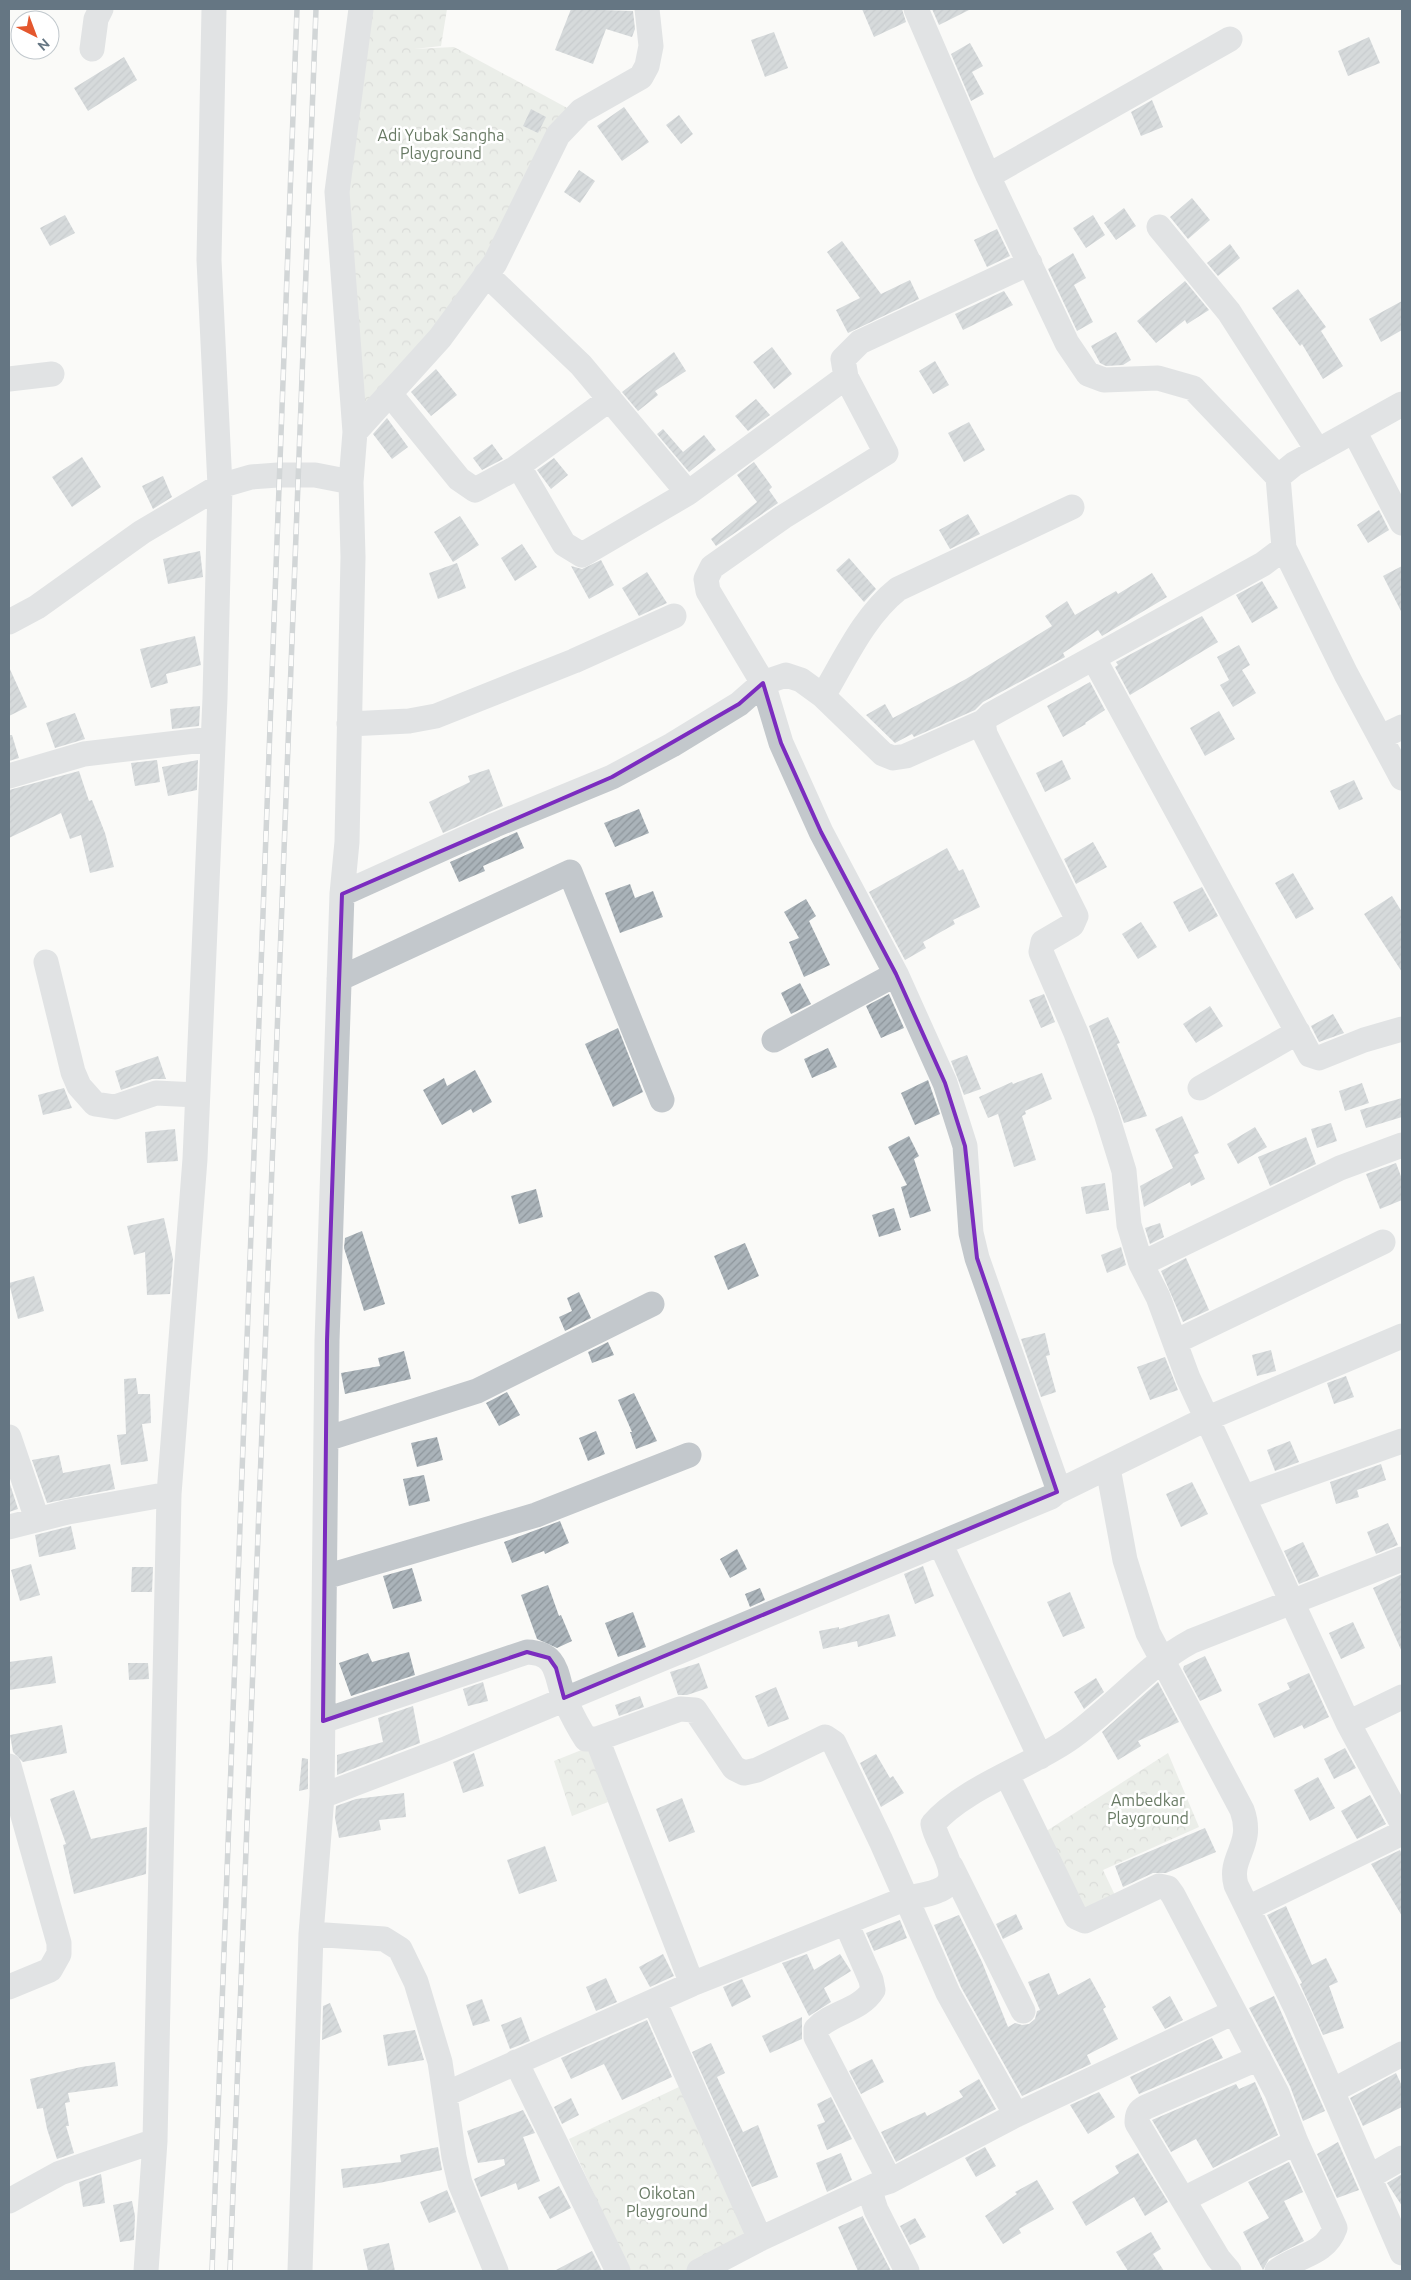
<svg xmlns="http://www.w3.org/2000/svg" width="1411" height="2280" viewBox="0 0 1411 2280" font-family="Ubuntu,sans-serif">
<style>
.park{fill:url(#park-crowns)}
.building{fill:url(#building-hatch)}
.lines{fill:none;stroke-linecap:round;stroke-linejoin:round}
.minor{stroke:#c3c8cc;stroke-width:25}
.rail-casing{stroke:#a2aab0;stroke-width:5.5}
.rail{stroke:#fff;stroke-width:4;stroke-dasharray:11;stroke-linecap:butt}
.marked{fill:none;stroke:#7b2cbf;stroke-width:4;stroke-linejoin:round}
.labels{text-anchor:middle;stroke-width:5;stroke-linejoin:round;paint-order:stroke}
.park-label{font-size:16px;fill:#687a64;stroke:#fff}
</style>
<defs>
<pattern id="park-crowns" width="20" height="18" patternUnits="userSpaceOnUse" patternTransform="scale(1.25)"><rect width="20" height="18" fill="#dadfd7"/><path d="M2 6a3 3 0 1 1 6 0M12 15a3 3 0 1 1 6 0" fill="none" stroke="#b4b9b4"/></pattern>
<pattern id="building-hatch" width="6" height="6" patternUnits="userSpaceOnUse" patternTransform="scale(1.25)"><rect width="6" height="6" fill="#aab3b9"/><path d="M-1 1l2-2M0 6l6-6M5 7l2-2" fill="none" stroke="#8e969c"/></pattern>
</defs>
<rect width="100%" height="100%" fill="#fafaf8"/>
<path class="park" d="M361,9H447L441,46L414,49L454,47L571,110L480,268L360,421L345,232Z
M589,1747L608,1802L572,1816L554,1761Z
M1168,1753L1199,1827L1103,1870L1121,1908L1074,1930L1034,1839Z
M681,2086L762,2250L721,2271H629L569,2139Z"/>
<path class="building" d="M571,9L633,11L635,29L632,37L606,29L593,64L555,50Z
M862,9H902L906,22L874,37Z
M932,9H971L939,25Z
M774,32L788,68L765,77L751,40Z
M1369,37L1380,63L1348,76L1338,51Z
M970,43L983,66L972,72L984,94L971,101L951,54Z
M124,57L137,80L88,111L74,88Z
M1152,100L1163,127L1141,136L1131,112Z
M624,107L649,142L622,161L597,126Z
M531,109L546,117L538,133L523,126Z
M679,115L693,134L681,144L666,125Z
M579,170L595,181L580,203L564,192Z
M1192,198L1210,220L1188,239L1170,217Z
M1124,208L1136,226L1116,240L1104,223Z
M65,215L75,233L50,246L40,228Z
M1093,215L1105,235L1086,248L1073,228Z
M997,229L1010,256L987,267L974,240Z
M842,241L881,294L910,280L919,299L848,333L836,310L860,298L827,252Z
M1230,244L1240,258L1218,276L1207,263Z
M1073,253L1086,278L1074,285L1093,322L1077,331L1048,269Z
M1185,281L1209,310L1187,324L1185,320L1156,343L1137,321Z
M1298,289L1326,327L1321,331L1343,366L1323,379L1302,344L1300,346L1272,308Z
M1004,291L1013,305L963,330L955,314Z
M1402,301V330L1381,342L1369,319Z
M1116,332L1131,360L1123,365L1106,366L1100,363L1091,346Z
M772,347L792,374L774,389L753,362Z
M674,352L686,371L655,391L658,395L638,411L622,392Z
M935,361L949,385L933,394L919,371Z
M436,369L457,395L431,416L411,392Z
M756,399L770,415L748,431L735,416Z
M387,418L408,447L392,459L373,434Z
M969,422L985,450L964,462L948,433Z
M663,429L683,452L704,435L716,450L689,472L657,434Z
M492,444L503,459L482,470L473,458Z
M82,457L101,487L72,507L52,477Z
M554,458L568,475L551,489L537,470Z
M754,462L772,487L769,490L778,503L716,546L711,539L757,502L737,475Z
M163,476L172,497L153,509L142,486Z
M1379,510L1389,530L1368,543L1357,525Z
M968,514L980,534L950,549L939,530Z
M460,516L479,545L453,562L434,532Z
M522,544L537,567L515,581L501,558Z
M200,551L203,577L168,584L163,559Z
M849,558L876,589L864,602L836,570Z
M601,560L614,585L589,599L571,566L582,569Z
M457,563L466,588L438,599L429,573Z
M1402,566V613L1383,576Z
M647,572L667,603L639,616L622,588Z
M1152,573L1167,597L1102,636L1098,630L1063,653L1065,657L983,702L975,710L914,737L912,734L895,743L866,715L885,704L893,718L966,679L1052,626L1045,616L1067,601L1075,615L1116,591L1118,594Z
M1262,581L1278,608L1252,623L1236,595Z
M1202,616L1218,642L1130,695L1115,667L1118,665L1116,662Z
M195,636L201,665L166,674L168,683L151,688L140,649Z
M1239,645L1250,665L1242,670L1256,693L1233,707L1220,685L1229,680L1217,657Z
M9,667L27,707L9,716Z
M1090,682L1105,710L1085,723L1086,724L1063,737L1047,706Z
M200,706L199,726L172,729L170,709Z
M1219,711L1235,739L1205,756L1190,728Z
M75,713L85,739L55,748L46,723Z
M9,735H12L19,758L9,761Z
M157,760L160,782L135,786L131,763Z
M198,760L197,790L168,796L162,767Z
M1062,760L1071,779L1045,792L1036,773Z
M489,769L503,806L443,833L429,802L470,782L468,776Z
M79,771L89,801L92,800L105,833L114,867L90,873L81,835L70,839L61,813L9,838V790Z
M1354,780L1363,799L1339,810L1330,791Z
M639,809L649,833L615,847L604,823Z
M517,832L524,848L483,866L485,871L459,882L450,862Z
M1093,842L1107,867L1076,884L1064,859Z
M947,848L959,871L963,869L980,907L953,920L955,924L923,942L926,948L905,960L869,892Z
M1293,873L1314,909L1296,919L1275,883Z
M630,884L635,898L653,891L663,917L620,933L605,893Z
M1202,887L1218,916L1189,932L1173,902Z
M1392,896L1402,912V972L1364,914Z
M806,899L816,916L809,921L830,965L804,977L789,942L799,938L784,912Z
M1141,922L1157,947L1138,959L1122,934Z
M800,983L811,1004L791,1014L781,993Z
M889,994L904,1028L881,1038L866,1006Z
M1044,994L1055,1022L1041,1028L1029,1000Z
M1210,1006L1223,1026L1196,1043L1183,1024Z
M1333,1014L1344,1033L1319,1042L1311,1026Z
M1108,1017L1120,1043L1117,1044L1147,1116L1124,1123L1089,1026Z
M618,1028L643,1092L613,1107L585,1044Z
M828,1048L837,1067L812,1078L804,1059Z
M967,1055L981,1089L964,1095L951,1061Z
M158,1056L166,1079H152L121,1090L115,1071Z
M475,1070L492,1102L473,1113L471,1109L442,1125L423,1090L444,1078L447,1086Z
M1042,1073L1052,1099L1025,1111L1026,1114L1022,1116L1036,1160L1014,1167L998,1114L988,1118L979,1097L1012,1082L1013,1084Z
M928,1080L940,1114L915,1125L901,1093Z
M1362,1083L1369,1103L1345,1111L1339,1091Z
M64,1088L72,1108L43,1115L38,1095Z
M1402,1098V1117L1366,1128L1360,1110Z
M1182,1116L1199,1153L1194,1155L1205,1179L1191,1186L1190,1182L1144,1207L1140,1186L1173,1168L1155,1129Z
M1331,1123L1337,1141L1317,1148L1311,1129Z
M1255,1127L1267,1147L1238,1164L1227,1144Z
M175,1129L178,1161L147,1163L145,1132Z
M909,1136L919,1156L914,1159L931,1211L910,1218L901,1187L907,1185L888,1147Z
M1306,1137L1316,1164L1270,1186L1258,1157Z
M1396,1163L1402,1179V1200L1380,1209L1366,1174Z
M1105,1183L1109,1210L1086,1214L1081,1187Z
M536,1189L543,1217L519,1224L511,1196Z
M894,1208L901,1230L879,1237L872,1215Z
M164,1218L173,1259L170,1294L147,1295L145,1252L134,1255L127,1226Z
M1160,1223L1164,1237L1150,1244L1145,1228Z
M362,1231L385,1304L364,1311L344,1248L345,1238Z
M745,1243L759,1276L728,1290L714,1256Z
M1121,1247L1126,1265L1107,1273L1101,1255Z
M1186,1258L1209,1310L1183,1322L1161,1271Z
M34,1276L44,1311L18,1319L9,1283Z
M579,1292L591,1318L565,1331L559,1317L572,1311L567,1298Z
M1045,1333L1050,1355L1046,1356L1056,1392L1041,1397L1021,1339Z
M608,1342L614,1355L592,1363L588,1352Z
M1271,1350L1276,1371L1257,1376L1252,1355Z
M404,1351L411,1379L345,1394L341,1373L380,1366L378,1358Z
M1165,1357L1178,1390L1150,1400L1137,1367Z
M1346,1376L1354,1397L1334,1404L1327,1383Z
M136,1378L138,1394H150L151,1423L142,1424L148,1461L121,1465L117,1435L126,1434L124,1379Z
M507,1392L520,1415L499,1426L486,1403Z
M634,1393L657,1441L636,1449L630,1432H632L618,1400Z
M596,1431L605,1454L588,1461L579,1438Z
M437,1437L443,1460L417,1467L411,1443Z
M1290,1441L1299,1462L1275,1471L1267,1450Z
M59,1455L63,1473L110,1464L115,1489L47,1503L32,1460Z
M1381,1464L1386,1480L1357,1490L1359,1497L1336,1504L1330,1482Z
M424,1475L430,1501L409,1506L403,1479Z
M9,1481L18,1509L9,1512Z
M1192,1482L1208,1514L1181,1527L1166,1494Z
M560,1521L569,1543L545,1554L544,1551L512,1563L504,1542Z
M1388,1523L1398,1545L1376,1554L1367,1532Z
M71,1526L76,1549L39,1557L35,1535Z
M1303,1542L1319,1576L1299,1584L1284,1551Z
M737,1549L747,1569L730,1578L720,1559Z
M31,1564L40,1595L20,1601L11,1570Z
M923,1566L934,1596L915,1604L904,1574Z
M132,1567H153L152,1592H131Z
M412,1568L422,1601L393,1609L383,1576Z
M1402,1574V1652L1373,1588Z
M548,1585L559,1616L561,1615L572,1641L557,1648L537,1639L521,1595Z
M760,1588L765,1600L750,1607L745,1594Z
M1070,1592L1085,1628L1063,1637L1047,1602Z
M633,1612L646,1647L618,1657L605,1623Z
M889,1614L896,1636L858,1647L857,1641L823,1649L819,1631L839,1627V1629Z
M1353,1622L1365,1648L1341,1659L1329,1633Z
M409,1652L415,1675L351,1696L339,1663L368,1653L372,1662Z
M52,1656L56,1683L9,1690V1662Z
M1205,1656L1222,1691L1200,1701L1183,1669L1184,1666Z
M128,1663H148L149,1679L129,1680Z
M699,1663L708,1688L687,1695H678L670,1672Z
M1309,1673L1329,1717L1304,1729L1302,1725L1274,1738L1258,1704L1290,1689L1287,1683Z
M1096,1678L1104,1692L1084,1709L1074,1692Z
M483,1682L488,1701L468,1706L463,1689Z
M1158,1682L1179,1722L1138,1741L1141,1746L1118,1760L1102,1732Z
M776,1687L789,1719L768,1727L755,1696Z
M640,1696L644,1707L619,1716L615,1705Z
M413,1706L420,1743L337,1775V1755L383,1742L378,1718Z
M62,1725L67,1753L23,1762L13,1752L10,1735Z
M1345,1748L1356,1768L1334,1779L1324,1759Z
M474,1753L484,1786L463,1793L453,1762Z
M876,1754L890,1778L893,1776L904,1793L881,1807L860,1763Z
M302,1758L308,1759V1789L299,1791Z
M1318,1777L1335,1808L1310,1821L1294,1790Z
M74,1790L91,1839L147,1827L146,1874L74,1894L63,1845L66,1844L50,1799Z
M404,1793L406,1817L379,1820L381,1830L339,1838L335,1818L336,1806L356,1799Z
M1370,1795L1386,1824L1357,1839L1341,1811Z
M682,1798L695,1832L669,1842L656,1809Z
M1205,1828L1216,1852L1166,1873H1153L1123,1887L1115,1866Z
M545,1846L557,1881L519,1894L507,1860Z
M1400,1850L1402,1854V1916L1371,1864Z
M1286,1906L1312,1965L1326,1958L1338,1982L1329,1986L1344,2028L1323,2035L1300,1984L1302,1983L1267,1915Z
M1016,1914L1023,1929L1003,1939L996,1924Z
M959,1915L982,1962L1008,2027L1015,2023L1022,2025L1029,2024L1035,2019L1037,2011L1040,2010L1028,1982L1049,1973L1058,1995L1090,1978L1106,2007L1103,2009L1118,2039L1087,2055L1091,2064L1022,2096L961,1987L934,1925Z
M900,1920L907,1938L874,1951L866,1933Z
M663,1954L674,1976L650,1987L639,1967Z
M807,1954L814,1970L840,1954L851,1971L824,1988L831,2002L809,2016L782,1963Z
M606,1978L617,2002L596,2011L586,1987Z
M742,1979L751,1997L732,2007L723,1987Z
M1170,1996L1183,2020L1165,2029L1152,2007Z
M1274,1996L1325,2111L1303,2121L1290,2086L1249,2008Z
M482,1999L490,2021L473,2026L466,2005Z
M330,2003L342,2032L322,2040L323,2006Z
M521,2017L530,2041L510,2049L501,2025Z
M802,2017V2039L770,2053L762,2036Z
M647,2020L672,2077L622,2100L604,2064L571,2079L561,2058Z
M415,2030L424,2060L388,2066L383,2035Z
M1212,2038L1223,2058L1139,2094L1130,2077Z
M711,2043L725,2073L717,2077L743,2132L758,2125L778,2177L752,2187L692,2052Z
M872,2059L884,2082L861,2094L849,2071Z
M115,2062L118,2086L68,2093L70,2102L65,2103L69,2126H66L74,2153L57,2159L47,2129L43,2108L37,2109L30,2079L81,2067Z
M1396,2073L1402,2086V2107L1363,2126L1350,2098Z
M979,2079L996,2109L896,2162L881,2132L925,2112L927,2116L963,2097L959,2091Z
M1255,2082L1278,2135L1213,2168L1196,2139L1171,2152L1152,2120L1236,2084L1239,2089Z
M1099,2092L1115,2117L1088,2134L1070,2105Z
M831,2097L852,2139L827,2150L817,2125L825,2122L817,2104Z
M571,2098L579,2115L562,2124L554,2107Z
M523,2110L535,2133L523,2137L540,2181L518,2190L516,2183L481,2197L474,2179L505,2165L504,2159L478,2163L467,2131Z
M1338,2142L1359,2190L1337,2198L1317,2154Z
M438,2147L442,2170L379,2183L343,2188L341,2169L401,2162L400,2155Z
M985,2147L996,2166L976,2177L965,2158Z
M841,2153L852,2180L827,2192L816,2163Z
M1138,2153L1168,2202L1145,2216L1134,2197L1086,2226L1072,2202L1119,2173L1115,2166Z
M1289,2162L1303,2192L1284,2201L1304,2241L1269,2259L1263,2270L1243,2232L1269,2218L1248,2182Z
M101,2174L105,2203L83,2207L79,2182Z
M1402,2174V2206L1387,2183Z
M1037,2180L1054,2209L1019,2229L1021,2233L1003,2244L985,2216L1017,2194L1015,2192Z
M559,2186L571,2208L550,2219L538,2197Z
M447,2190L456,2212L429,2223L420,2202Z
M132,2201L135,2216L134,2240L120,2242L113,2205Z
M863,2216V2217L891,2271H858L838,2227Z
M915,2218L926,2237L910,2245L900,2226Z
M1151,2232L1161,2249L1153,2254L1164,2271H1128L1116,2252Z
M389,2243L395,2271H368L363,2249Z
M592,2251L602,2271H554Z"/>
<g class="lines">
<path class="minor" d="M916,9L988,176L1067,343L1088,374L1104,380L1158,378L1193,388L1278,477
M92,49L96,19L101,9
M988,176L1230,39
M1159,227L1229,312L1318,451
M486,274L581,365L688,493
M846,377L843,359L860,342L1030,263
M9,379L52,374
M1402,404L1294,464L1278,477L1284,548L1263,564L990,715L983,722L985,734L1076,916L1072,925L1043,942L1041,952L1076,1033L1106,1113L1124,1171L1129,1225L1141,1264L1158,1297L1188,1378L1348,1723L1402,1823
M1354,431L1402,523
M355,432L440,338L495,263L558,135L581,111L641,77L647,66L651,46L647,9
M514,469L610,399
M1284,548L1346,674L1402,778
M9,622L37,607L142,532L220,486L251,477L278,475H315L351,482
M1094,659L1310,1055L1319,1058L1364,1040L1402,1029
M823,696C845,659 864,616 898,589L1072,507
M349,724L409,721L436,716L574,661L674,616
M1381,737L1402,727
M9,776L84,754L212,739
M342,894L495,825L612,777L672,745L739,704L763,683L786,675L801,680L823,696L883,754L893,758L906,756L983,722
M46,962L73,1072L79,1086L95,1104L115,1107L156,1093L197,1095
M339,979L570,872L662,1100
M774,1040L896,974
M1200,1088L1298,1032
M1141,1264L1340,1168L1402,1145
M1175,1342L1383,1242
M9,1437L37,1519
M326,1439L477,1391L652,1304
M1108,1468L1125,1560L1148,1633L1242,1810C1255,1846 1228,1856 1236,1885L1296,2008L1402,2253
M1057,1492L1206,1419L1402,1336
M1245,1497L1402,1441
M9,1527L68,1512L169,1494
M940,1543L1040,1757
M325,1577L536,1515L689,1455
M323,1721L527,1652C560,1653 555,1677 565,1700C571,1713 578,1727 586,1739H597L680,1709L695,1710L734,1768L744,1773L757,1770L825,1737L834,1743L881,1841L948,1993L1016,2115
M1348,1723L1402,1697
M597,1739L692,1984
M9,1766L59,1943V1954L50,1970L9,1987
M1007,1775L1076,1917L1085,1921L1159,1886L1168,1888L1173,1895L1277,2093L1296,2142L1335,2228C1325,2256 1297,2255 1277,2271
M322,1796L443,1750L1051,1497L1057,1492V1485L977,1258L971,1233L965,1146L945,1083L896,974L821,832L781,743L763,683L708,591L706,579L712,567L783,517L886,453L846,377L688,493L582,555L564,544L522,472L514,469L475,490L459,479L390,394
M951,1866L1023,2011
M1248,1908L1402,1833
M846,1923L871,1980L873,1990C860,2011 832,2012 816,2029V2037L890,2181
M311,1934L384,1939L400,1949L416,1982L440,2062L454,2157L460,2183L496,2271
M654,2001L760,2239
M516,2062L618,2271
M1332,2091L1402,2054
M446,2094L692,1984L907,1898C917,1896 928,1895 937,1891C969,1880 936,1845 933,1824C964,1788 1027,1768 1068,1740C1112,1710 1145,1666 1192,1641L1402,1559
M1369,2177L1402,2158
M1184,2199L1296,2142
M9,2201L60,2173L155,2141
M146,2271L155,2141L169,1494L195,1159L215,698L220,486L209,260L214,9
M300,2271L311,1934L322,1796L327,1341L342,894L347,842L353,557L351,482L355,432L337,192L361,9
M699,2271L760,2239L874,2186
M907,2271L876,2210L872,2198L874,2186L890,2181L1016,2115L1234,2012
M1229,2271L1218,2258L1137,2123C1137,2115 1138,2111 1146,2107L1259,2058"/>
<defs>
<path id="rail" d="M212,2271L297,9
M230,2271L316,9"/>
</defs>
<use href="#rail" class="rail-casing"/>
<use href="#rail" class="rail"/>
</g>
<path d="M0 0H1411V2280H0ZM763,683L781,743L821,832L896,974L945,1083L965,1146L977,1258L1057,1492L564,1698L556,1668L549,1658L527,1652L323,1721L327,1341L342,894L612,777L739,704Z" fill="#fafaf8" fill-opacity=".55" fill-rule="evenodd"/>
<path class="marked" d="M763,683L781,743L821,832L896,974L945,1083L965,1146L977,1258L1057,1492L564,1698L556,1668L549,1658L527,1652L323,1721L327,1341L342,894L612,777L739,704Z"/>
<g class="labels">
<g class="park-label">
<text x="441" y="141">Adi Yubak Sangha<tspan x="441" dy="18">Playground</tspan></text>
<text x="1148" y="1806">Ambedkar<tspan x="1148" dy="18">Playground</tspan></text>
<text x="667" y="2199">Oikotan<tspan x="667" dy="18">Playground</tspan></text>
</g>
</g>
<rect width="1411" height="2280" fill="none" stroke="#657683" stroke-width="20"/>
<g transform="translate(35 35) rotate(138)"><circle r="24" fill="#ffffff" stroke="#c1c8cd"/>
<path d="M0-4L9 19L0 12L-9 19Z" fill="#e4572e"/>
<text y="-8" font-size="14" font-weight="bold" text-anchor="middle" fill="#657683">N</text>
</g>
</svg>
